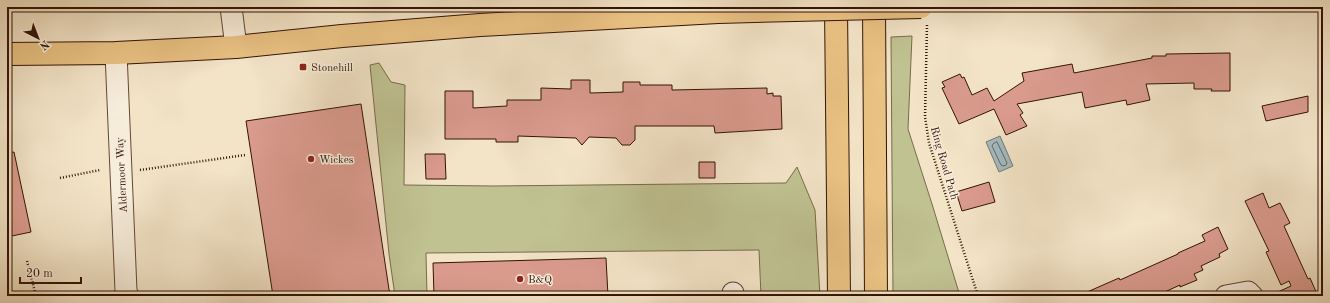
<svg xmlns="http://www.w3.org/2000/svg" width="1330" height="303" viewBox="0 0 1330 303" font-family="'Old Standard TT',serif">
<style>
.green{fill:#c0c292;stroke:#7a6a4c}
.water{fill:#a2bbc1;stroke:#767876}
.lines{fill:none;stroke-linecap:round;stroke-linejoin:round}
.shore{stroke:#6a6763;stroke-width:1}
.building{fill:#da9b8d;stroke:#331305}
.minor-casing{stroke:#634736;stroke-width:23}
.major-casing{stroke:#331305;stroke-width:24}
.highway-casing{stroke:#331305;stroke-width:24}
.path{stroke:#331305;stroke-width:2.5;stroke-dasharray:1 2;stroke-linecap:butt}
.minor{stroke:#f7eddb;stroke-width:21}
.major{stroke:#eac284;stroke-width:22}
.highway{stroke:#eac284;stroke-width:22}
.major-bridge-casing{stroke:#331305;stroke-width:24;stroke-linecap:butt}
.major-bridge{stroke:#eac284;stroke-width:22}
.poi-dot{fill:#8f2418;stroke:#f7eddb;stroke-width:1.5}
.labels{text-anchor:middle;stroke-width:3;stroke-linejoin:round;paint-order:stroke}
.poi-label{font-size:11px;fill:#331305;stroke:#f7eddb;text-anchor:start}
.street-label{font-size:11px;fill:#331305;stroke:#f7eddb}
</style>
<rect width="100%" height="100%" fill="#f3e4c7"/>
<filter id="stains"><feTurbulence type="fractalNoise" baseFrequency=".005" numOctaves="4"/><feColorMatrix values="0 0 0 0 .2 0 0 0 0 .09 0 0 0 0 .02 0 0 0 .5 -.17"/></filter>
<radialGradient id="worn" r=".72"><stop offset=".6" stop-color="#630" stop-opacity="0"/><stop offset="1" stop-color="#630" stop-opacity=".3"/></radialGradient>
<path class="green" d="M912,36L908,129L932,204L960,296H893L891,37Z
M379,63L391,82L405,85L404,185L494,186L786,183L797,167L815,210L820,296H761L759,250L426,253L427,296H395L389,254L370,65Z"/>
<path class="water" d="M1000,136L1013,166L999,172L986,142Z"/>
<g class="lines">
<path class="shore" d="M997,142L1007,163L1006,165L1003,166L1001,165L992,146L993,144Z"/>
</g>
<path class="building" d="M1230,53V91H1211L1212,89H1194V83L1146,84L1150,100L1127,105L1126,100L1085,108L1082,92L1017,104L1023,113L1020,115L1027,126L1006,135L994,109L959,124L942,88L945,87L942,82L960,74L962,78L964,77L972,95L987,88L994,101L1024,81L1022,73L1072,64L1074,73L1152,58V56H1166V54Z
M571,80H590V93L623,92V82H640V85H672V90L767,88V94L773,93V96H781L782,129L715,133L714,126H635V140L630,145H622L616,138L589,137L582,145L576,138L518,136V142H496V139H445V91H473V108L507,106V100H541V88L571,89Z
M1308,96V112L1266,121L1262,106Z
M361,104L390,296H273L246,121Z
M14,152L31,232L7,237V153Z
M425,154H445L446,179H426Z
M699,162H715V178H699Z
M989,182L995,202L962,211L956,192Z
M1263,193L1269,208L1280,203L1290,223L1284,226L1308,279L1310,278L1318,296H1269L1291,286L1289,281L1281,285L1266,252L1269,251L1245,201Z
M1218,227L1228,249L1219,254L1220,257L1201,266L1203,270L1194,274L1197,280L1180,287V285L1156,296H1078L1119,278L1120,280L1178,254V253L1205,241L1202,235Z
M606,258L608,296H434L433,263Z"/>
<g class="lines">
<defs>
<path id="minor" d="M231,7L236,47
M116,53L126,291L128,296
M733,293V296
M1226,296L1248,292L1252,296"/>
<path id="major" d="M7,54L116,53L236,47L342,36L480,25L718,12L794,10"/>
<path id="highway" d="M836,7L839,296
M874,7L876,296"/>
</defs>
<use href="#minor" class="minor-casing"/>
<use href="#major" class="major-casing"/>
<use href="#highway" class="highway-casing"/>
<path class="path" d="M927,25L925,117L929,143L978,296
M140,170L245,155
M60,178L100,170
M27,261L36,296"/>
<use href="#minor" class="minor"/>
<use href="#major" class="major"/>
<use href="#highway" class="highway"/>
<defs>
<path id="major-bridge" d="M794,10L921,7"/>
</defs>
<use href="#major-bridge" class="major-bridge-casing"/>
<use href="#major-bridge" class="major-bridge"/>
</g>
<g class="poi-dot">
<rect x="299" y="63" width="8" height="8" rx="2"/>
<circle cx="311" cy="159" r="4"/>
<circle cx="520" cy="279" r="4"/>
</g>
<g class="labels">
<g class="poi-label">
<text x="311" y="71">Stonehill</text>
<text x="319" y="163">Wickes</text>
<text x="528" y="283">B&amp;Q</text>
</g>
<g class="street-label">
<text transform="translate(945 163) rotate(74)" y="4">Ring Road Path</text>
<text transform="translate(121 175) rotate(-93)" y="4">Aldermoor Way</text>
</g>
</g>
<rect width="1330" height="303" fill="none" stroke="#f3e4c7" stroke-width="24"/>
<rect x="8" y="8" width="1314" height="287" fill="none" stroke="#331305" stroke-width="2"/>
<rect x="12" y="12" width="1306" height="279" fill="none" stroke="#331305"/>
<g transform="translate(38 38) rotate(138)" stroke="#f7eddb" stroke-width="3" paint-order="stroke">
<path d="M0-3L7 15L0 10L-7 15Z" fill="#331305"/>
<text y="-6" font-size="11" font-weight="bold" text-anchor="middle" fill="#331305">N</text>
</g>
<path d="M20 277v6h61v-6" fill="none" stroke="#331305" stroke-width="2"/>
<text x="26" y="277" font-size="12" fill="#331305" stroke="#f7eddb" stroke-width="3" paint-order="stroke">20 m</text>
<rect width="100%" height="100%" filter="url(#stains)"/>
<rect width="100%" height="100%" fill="url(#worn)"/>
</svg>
